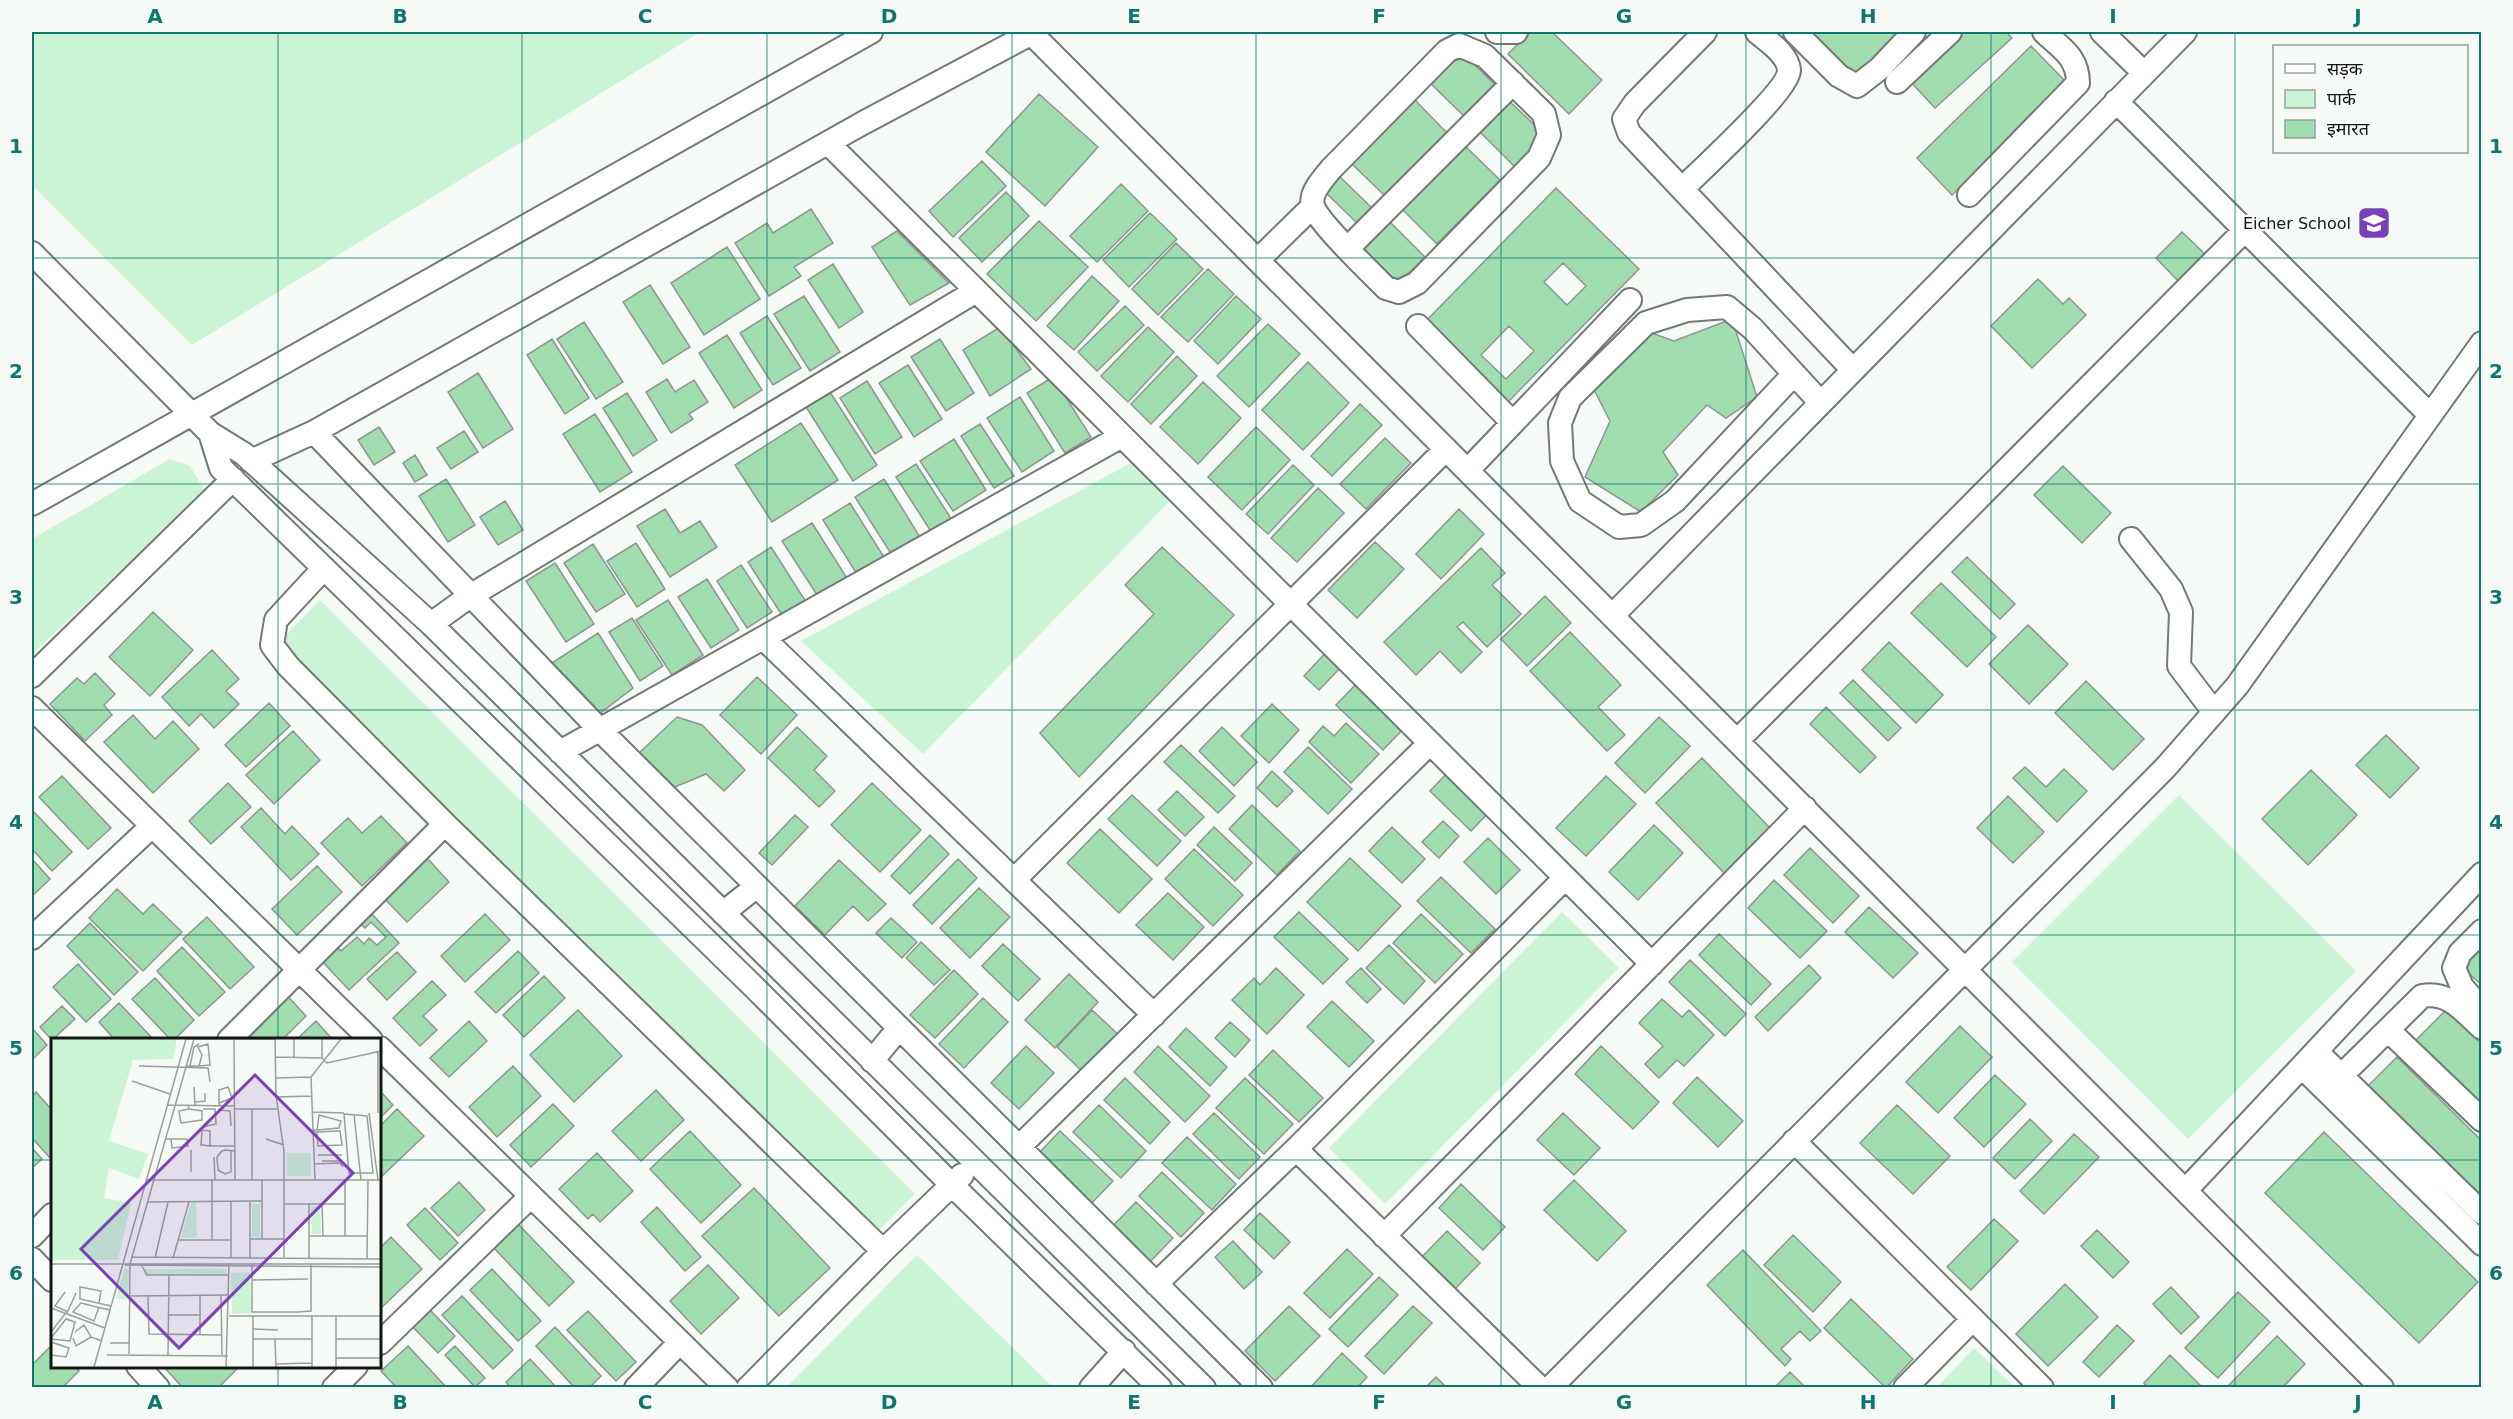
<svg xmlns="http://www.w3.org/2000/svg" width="2513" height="1419" viewBox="0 0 2513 1419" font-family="'DejaVu Sans','Noto Sans Devanagari',sans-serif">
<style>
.green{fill:#cbf4d4}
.building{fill:#a0deaf;stroke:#8f9590;stroke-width:1.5;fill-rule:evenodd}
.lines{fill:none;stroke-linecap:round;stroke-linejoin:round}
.minor-casing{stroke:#747975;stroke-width:26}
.minor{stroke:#fff;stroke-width:22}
.grid{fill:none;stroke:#0f766e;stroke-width:1.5;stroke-opacity:0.55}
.labels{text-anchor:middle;stroke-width:4.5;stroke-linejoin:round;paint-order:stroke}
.poi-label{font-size:16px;fill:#141614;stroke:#f5faf6;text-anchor:end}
.inset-road{fill:none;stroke:#9b9f9c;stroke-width:1.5}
.view{fill:#7841b8;fill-opacity:0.15;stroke:#7841b8;stroke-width:3}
.inset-edge{fill:none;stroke:#141614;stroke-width:3}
.neatline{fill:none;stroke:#0f766e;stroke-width:2}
.grid-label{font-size:20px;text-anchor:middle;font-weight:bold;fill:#0f766e}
</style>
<rect width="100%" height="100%" fill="#f5faf6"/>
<path class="green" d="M32,32H695L697,34L192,345L32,185Z
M170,459L190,466L205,491L32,654V539Z
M1133,462L1173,498L923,754L801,641Z
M320,600L915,1194L873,1236L278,643Z
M2179,795L2356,971L2188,1139L2012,962Z
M1562,912L1619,968L1385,1204L1329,1148Z
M917,1255L1053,1387H787Z
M1974,1348L2015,1387H1937Z"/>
<path class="building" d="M1530,32H1552L1602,80L1569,114L1508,54Z
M1808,32H1899L1854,77Z
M1960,32H2006L2012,38L1935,108L1908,79Z
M2031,46L2067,83L1952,195L1917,158Z
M1458,48L1495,85L1465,117L1427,80Z
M1039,94L1098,147L1045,206L986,152Z
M1504,96L1547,137L1516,168L1474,126Z
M1414,99L1447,133L1385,196L1351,163Z
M1465,146L1500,180L1437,244L1402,209Z
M982,161L1006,186L953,237L929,211Z
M1338,175L1373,209L1358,224L1323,190Z
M1121,184L1148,211L1097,262L1070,236Z
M1556,188L1639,269L1508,402L1426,321ZM1563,263L1586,286L1567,305L1544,282ZM1509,326L1534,351L1506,379L1481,355Z
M1006,192L1029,216L982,262L959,238Z
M811,209L833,243L794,267L801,276L769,296L735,243L767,223L773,233Z
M1150,213L1177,239L1129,287L1103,260Z
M1039,221L1088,267L1036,321L987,274Z
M1390,222L1425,257L1395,287L1360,253Z
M897,231L949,283L910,305L872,247Z
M2182,232L2205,254L2178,281L2156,258Z
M1176,243L1203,269L1158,315L1132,289Z
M727,247L760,299L704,335L671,283Z
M833,264L863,312L839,328L808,280Z
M1208,269L1234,294L1188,342L1161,317Z
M1092,276L1119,301L1074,350L1047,326Z
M2038,279L2063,304L2069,298L2086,315L2032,368L1991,326Z
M650,285L690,347L663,364L623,302Z
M804,296L840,352L810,371L774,314Z
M1236,296L1261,319L1218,364L1194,341Z
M1125,306L1144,325L1097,371L1078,352Z
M767,316L801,368L773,385L740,333Z
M1732,319L1757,397L1726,418L1707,405L1663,452L1678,475L1641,512L1585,477L1610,421L1592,386L1649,332L1674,341Z
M584,322L623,382L596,399L557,339Z
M1268,324L1300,354L1249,407L1217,376Z
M1000,327L1031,369L990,396L963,350Z
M1148,327L1174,352L1128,402L1101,376Z
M727,335L762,390L734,408L699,353Z
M552,339L589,398L565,414L527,355Z
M940,339L974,393L946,411L911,357Z
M1177,356L1197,376L1151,424L1131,404Z
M1308,362L1349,403L1303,450L1262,410Z
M908,365L942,419L914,437L879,383Z
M478,373L513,429L483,448L448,392Z
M1053,377L1091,437L1065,453L1027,393Z
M667,379L675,392L694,380L708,402L689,414L693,419L671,433L646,392Z
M867,381L902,437L875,454L840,398Z
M1203,382L1241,418L1198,464L1160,427Z
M830,392L877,465L853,481L806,407Z
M627,393L657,440L633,456L603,408Z
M1020,397L1054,451L1022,472L987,418Z
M1360,404L1382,425L1332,476L1311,456Z
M595,414L632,472L600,492L563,434Z
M801,423L838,480L772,522L735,465Z
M980,424L1014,476L994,488L961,436Z
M379,427L395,452L374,465L358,440Z
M1256,427L1290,460L1242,510L1208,477Z
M464,431L478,452L451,469L437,448Z
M1385,438L1411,463L1366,509L1340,484Z
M954,439L986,490L953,511L920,461Z
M415,455L427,475L415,482L403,463Z
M916,464L952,520L932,533L896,477Z
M1293,465L1314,485L1268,534L1246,514Z
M2063,466L2111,513L2082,543L2034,495Z
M446,479L475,525L448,542L419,496Z
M884,479L923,542L895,560L855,497Z
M1318,488L1344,513L1297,562L1271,538Z
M505,501L523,530L498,545L480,517Z
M850,503L887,562L860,579L823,520Z
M665,509L680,533L700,521L717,547L670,577L637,526Z
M1459,509L1484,534L1441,579L1416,554Z
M812,523L850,583L821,601L782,541Z
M1375,542L1404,569L1357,618L1328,590Z
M636,543L665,589L637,607L607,561Z
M593,544L625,594L596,612L564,563Z
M771,547L808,605L785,620L748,562Z
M1162,547L1234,615L1079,777L1040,733L1154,614L1125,585Z
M1481,548L1505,573L1492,585L1521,614L1487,647L1463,622L1457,627L1482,652L1461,673L1440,651L1416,675L1384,642Z
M1967,557L2015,604L2000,619L1952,572Z
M555,563L594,624L566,642L526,581Z
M741,565L772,612L747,628L717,581Z
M707,579L739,630L711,648L678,597Z
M1941,583L1996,637L1967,667L1911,613Z
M1545,596L1571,623L1527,666L1501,639Z
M668,600L703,655L672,675L636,620Z
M153,612L193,650L150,696L109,657Z
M632,618L663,666L640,681L609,632Z
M2028,625L2068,664L2029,704L1989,664Z
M1570,632L1621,685L1598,707L1625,735L1607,751L1530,671Z
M598,633L633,688L594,718L549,665Z
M1889,642L1943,695L1916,723L1862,670Z
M1331,647L1346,662L1319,690L1304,676Z
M212,650L239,679L226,691L239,704L214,728L201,714L189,726L162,697Z
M95,673L115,694L104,705L112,715L85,741L50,704L77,678L84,684Z
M757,677L797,715L761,754L720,715Z
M1361,679L1408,724L1383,750L1336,705Z
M1853,680L1901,728L1888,741L1840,693Z
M2086,681L2144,739L2113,770L2055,713Z
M269,703L290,726L246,767L225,745Z
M1272,704L1299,730L1269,763L1241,736Z
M1826,707L1876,757L1860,773L1810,724Z
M133,715L155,739L173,721L199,749L153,793L104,742Z
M677,717L702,725L745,770L724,791L706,774L675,787L637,755Z
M1659,717L1690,746L1645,793L1615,763Z
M1346,723L1379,754L1351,783L1309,742L1323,726L1334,736Z
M797,727L827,756L814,770L835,791L819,807L768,758Z
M1222,727L1257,762L1234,786L1199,751Z
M293,731L320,760L274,804L246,775Z
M2386,735L2419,768L2390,798L2356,765Z
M1181,745L1235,796L1218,813L1164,762Z
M1308,747L1352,789L1328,814L1284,772Z
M1702,758L1774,832L1728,877L1656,803Z
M2025,767L2046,787L2064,769L2087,791L2057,822L2013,778Z
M2311,770L2357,815L2308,865L2262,819Z
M1272,771L1293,791L1277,807L1257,788Z
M1449,771L1490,811L1471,831L1430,791Z
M62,776L111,828L88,849L39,797Z
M1606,776L1636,804L1586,856L1556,828Z
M228,783L251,807L211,844L189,821Z
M872,783L921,830L880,872L831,825Z
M1177,791L1204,817L1185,836L1158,810Z
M1132,795L1181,841L1157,866L1108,819Z
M2008,796L2044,832L2013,863L1977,828Z
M1252,805L1300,851L1277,875L1229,829Z
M261,808L285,834L292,826L319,854L291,880L241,827Z
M34,812L72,852L52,871L32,849V814Z
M795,815L808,827L772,865L759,853Z
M381,816L407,843L362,886L321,843L348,818L362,833Z
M1443,821L1459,836L1439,858L1422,842Z
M1654,825L1683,853L1638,900L1609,872Z
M1214,827L1252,863L1235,881L1197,845Z
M1392,827L1425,859L1402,883L1369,851Z
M1100,829L1152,879L1119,913L1067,863Z
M930,835L949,854L910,894L891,876Z
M1488,838L1520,870L1496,894L1464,862Z
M1810,848L1859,896L1833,923L1784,875Z
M1194,849L1243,895L1213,926L1165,879Z
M426,857L449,882L407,922L383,897Z
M1350,858L1401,906L1358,951L1307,902Z
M32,859L50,879L32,896Z
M958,859L977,878L932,924L913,905Z
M839,860L886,904L868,921L853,906L825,935L795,906Z
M317,866L342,892L297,935L272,909Z
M1441,877L1495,929L1471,953L1417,901Z
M1774,880L1827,931L1800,958L1748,908Z
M979,888L1010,917L970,958L940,928Z
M117,889L143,914L153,904L182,932L143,971L89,918Z
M1168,893L1204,927L1173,960L1136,925Z
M1869,907L1918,953L1893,978L1845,932Z
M1299,912L1348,959L1323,984L1274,937Z
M372,914L399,943L349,990L320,959L335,945L341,951L357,937L364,944L369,938L377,945L386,937L371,922L365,928L361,924Z
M485,914L510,940L465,982L441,956Z
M1421,914L1463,954L1435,983L1393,943Z
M207,917L254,967L230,989L183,939Z
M891,918L917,942L902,958L876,933Z
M90,923L138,972L114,995L67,946Z
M1719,934L1771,984L1751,1005L1699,955Z
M921,942L950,970L934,985L906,958Z
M2482,943V985L2460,966Z
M1003,944L1040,979L1018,1001L982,966Z
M1389,945L1425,981L1404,1004L1366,968Z
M182,947L225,992L199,1016L157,971Z
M518,951L539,973L496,1013L475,992Z
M397,952L416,972L387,1000L367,979Z
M1690,960L1746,1014L1725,1036L1669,982Z
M78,964L111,999L86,1022L53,987Z
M1809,965L1821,978L1768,1031L1755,1017Z
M1276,968L1304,995L1267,1034L1232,1000L1254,978L1260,985Z
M1361,968L1381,989L1367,1003L1346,982Z
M954,970L978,994L935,1038L910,1015Z
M1069,974L1098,1002L1055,1048L1025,1020Z
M544,976L565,998L524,1037L503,1015Z
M155,978L194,1020L174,1040H171L132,999Z
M432,981L446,995L423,1016L437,1030L420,1046L393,1018Z
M283,991L306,1016L282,1040H232Z
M983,998L1008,1022L964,1068L939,1044Z
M1662,999L1682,1017L1689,1010L1714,1035L1684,1066L1677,1060L1659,1078L1645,1064L1663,1046L1639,1023Z
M1332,1001L1374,1041L1349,1067L1307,1027Z
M119,1003L154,1040H115L99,1022Z
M62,1006L75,1019L52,1040L40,1027Z
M2447,1009L2482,1044V1111L2414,1042Z
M578,1010L622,1056L574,1102L530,1055Z
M1092,1010L1123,1039L1087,1076L1057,1047Z
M316,1021L333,1040H296Z
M469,1021L487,1041L449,1077L430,1058Z
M1230,1022L1250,1040L1235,1057L1215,1038Z
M1960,1026L1992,1057L1938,1113L1906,1082Z
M32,1028L47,1045L32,1060Z
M1186,1028L1227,1067L1210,1086L1169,1047Z
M1026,1046L1054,1073L1019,1109L991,1083Z
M1158,1046L1210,1096L1185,1122L1134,1072Z
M1601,1046L1659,1102L1633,1129L1575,1074Z
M1273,1050L1323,1098L1299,1122L1249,1075Z
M2397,1057L2482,1141V1206L2364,1090Z
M513,1066L541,1096L497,1137L469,1107Z
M1995,1075L2026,1104L1984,1147L1954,1118Z
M1697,1077L1743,1121L1718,1147L1673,1103Z
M1125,1078L1170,1122L1150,1144L1104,1100Z
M1245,1078L1293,1124L1264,1154L1216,1108Z
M656,1090L684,1120L641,1161L612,1131Z
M380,1091L393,1105L380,1118Z
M36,1092L52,1110V1160L32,1138V1097Z
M553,1104L574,1126L531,1167L510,1145Z
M1099,1105L1146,1151L1121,1178L1073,1132Z
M1897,1105L1950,1156L1913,1194L1860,1143Z
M397,1109L424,1136L380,1178V1126Z
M1214,1113L1260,1157L1239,1179L1193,1134Z
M1563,1113L1600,1148L1574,1175L1537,1140Z
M2030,1119L2052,1141L2015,1179L1993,1158Z
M690,1131L741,1185L701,1223L650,1169Z
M1060,1131L1113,1181L1087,1208L1035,1157Z
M2324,1132L2478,1282L2419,1343L2265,1193Z
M2074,1134L2099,1157L2044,1214L2020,1191Z
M1187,1137L1236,1184L1212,1210L1162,1163Z
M32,1148L42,1159L32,1168Z
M597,1153L633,1191L600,1222L593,1214L588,1219L559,1189Z
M1162,1172L1204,1213L1181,1237L1139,1196Z
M1574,1180L1626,1231L1597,1261L1544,1210Z
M459,1182L485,1210L458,1236L431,1208Z
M1461,1184L1505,1227L1483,1250L1439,1208Z
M754,1188L830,1268L779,1316L702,1236Z
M1136,1202L1173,1238L1145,1267L1108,1231Z
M657,1207L701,1257L685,1271L641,1222Z
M425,1208L458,1243L440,1260L407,1225Z
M1260,1213L1290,1242L1274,1259L1244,1230Z
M1994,1219L2018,1241L1971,1290L1947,1267Z
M517,1223L574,1282L549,1306L492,1246Z
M2097,1230L2129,1262L2113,1278L2081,1246Z
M1447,1231L1480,1263L1453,1291L1420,1259Z
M1793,1235L1841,1282L1813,1312L1764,1265Z
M391,1237L422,1269L380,1309V1248Z
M1233,1241L1262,1272L1244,1289L1215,1257Z
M1347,1249L1373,1274L1330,1318L1304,1293Z
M1743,1250L1821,1331L1810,1341L1800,1331L1781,1349L1791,1359L1785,1366L1707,1285Z
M708,1265L739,1298L701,1334L670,1301Z
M492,1269L541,1321L518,1341L470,1290Z
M1379,1277L1398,1295L1348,1347L1329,1329Z
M2065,1284L2098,1317L2048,1366L2016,1334Z
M2171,1287L2199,1317L2181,1334L2153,1304Z
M2238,1292L2270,1322L2218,1378L2185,1348Z
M462,1296L513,1350L493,1369L442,1315Z
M1851,1299L1913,1359L1886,1388L1824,1328Z
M1289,1306L1320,1336L1275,1381L1245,1351Z
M1413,1306L1432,1323L1384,1374L1365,1356Z
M429,1309L455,1336L438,1353L411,1325Z
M588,1311L636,1362L616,1381L567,1330Z
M2117,1325L2134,1341L2099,1377L2083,1362Z
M555,1327L601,1376L589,1388H575L536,1346Z
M2277,1336L2305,1364L2282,1388H2226Z
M52,1345V1366H75L79,1371L62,1388H32V1365Z
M408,1346L447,1388H397L381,1371Z
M455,1346L485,1378L475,1387L445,1355Z
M1342,1353L1367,1377L1357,1388H1310Z
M2170,1355L2200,1385L2198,1388H2148L2144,1383Z
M530,1359L557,1388H511L506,1382Z
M163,1366H240L218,1388H183Z
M1790,1372L1806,1388H1774Z
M1436,1377L1447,1388H1425Z"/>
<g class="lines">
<defs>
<path id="minor" d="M1030,32L2382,1388
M1497,32H1516
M1705,32L1635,103L1624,119L1629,133L1853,370
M1795,32L1839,76L1857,86L1879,69L1914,32
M2102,32L2144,73
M1459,45L1485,56L1544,114L1549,135L1539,158L1417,283L1399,292L1386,288C1371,273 1318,222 1313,206C1309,193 1323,179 1331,169L1447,51Z
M1897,82L1950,32
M2116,101L2429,414
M829,144L1652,964
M1682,189C1700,171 1789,90 1789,70C1788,54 1767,41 1757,32
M1969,195L2078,83C2078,57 2061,48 2044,32
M1348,248L1513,83
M32,253L210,433L244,454L431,624L1204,1388
M1258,260L1313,206
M1418,326L1513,423
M1794,374L1675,501L1641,525L1619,527L1580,501L1562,461L1560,423L1570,398L1646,323L1687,310L1727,307L1753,329L1821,403
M314,432L600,730L1261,1388
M210,433L221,468L754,987L952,1185L1160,1388
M251,461L314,432L863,123L1034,32
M1468,470L1630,300
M32,504L871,32
M2131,539L2171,589L2181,612L2179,666L2214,712
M324,568L276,620L272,645L288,666L445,824L883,1251
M1613,615L2185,32
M431,624L470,596L976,291
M763,638L1154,1015
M32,676L233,479
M32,708L371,1040
M1737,741L2245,230
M560,752L1122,436
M1014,880L1446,449
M723,913L757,886
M2482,931L2460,953L2454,968L2462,987L2482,1009
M32,938L152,826
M2388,1030L2482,1120
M229,1040L445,824
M380,1048L727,1388
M2316,1051L2482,1213
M872,1061L899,1028
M2302,1067L2482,1244
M2341,1076L2422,996C2449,991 2463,1011 2482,1028
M1794,1141L2042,1388
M1019,1147L1430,743
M1296,1149L1540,1388
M2186,1190L2482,874
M32,1236L52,1215
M1384,1236L1805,808
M32,1259L52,1280
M1156,1284L1296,1149L1565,878
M380,1343L531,1196
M138,1366L158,1388
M334,1388L356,1366
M636,1388L680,1342
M748,1388L883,1251L962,1175
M1091,1388L1124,1351
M1550,1388L2166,767L2237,686L2482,343
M1905,1388L1973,1319"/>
</defs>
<use href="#minor" class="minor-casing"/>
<use href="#minor" class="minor"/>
</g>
<path class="grid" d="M278,32V1040M522,32V1388M767,32V1388M1012,32V1388M1256,32V1388M1501,32V1388M1746,32V1388M1991,32V1388M2235,32V1388M32,258H2482M32,484H2482M32,710H2482M32,935H2482M32,1160H52M380,1160H2482M278,1366V1388"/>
<defs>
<symbol id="school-square" viewBox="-11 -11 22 22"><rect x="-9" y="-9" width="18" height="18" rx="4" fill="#7841b8" stroke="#f5faf6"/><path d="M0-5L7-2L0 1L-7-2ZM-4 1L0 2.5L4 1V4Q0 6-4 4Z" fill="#fff"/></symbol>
</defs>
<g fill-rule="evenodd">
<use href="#school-square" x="2355" y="204" width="38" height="38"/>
</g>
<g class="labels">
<g class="poi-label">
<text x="2351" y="229">Eicher School</text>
</g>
</g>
<g transform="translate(51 1038)">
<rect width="330" height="330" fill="#f5faf6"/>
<path d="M0,1H126L122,21L82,22L58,103L97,116L88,141L58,130L53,160L80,165L67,222H0ZM236,115H260V138H236ZM145,164L146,199L130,200L140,165ZM201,166H209V199H201ZM260,168H269L270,196H261ZM73,231H78L77,261H65ZM93,231H176V236L93,237ZM199,234L200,275L181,276L180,235Z" fill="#cbf4d4"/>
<path class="inset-road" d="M135,1H224M183,1L184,142M224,1L225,57L233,114V219M243,1V20M271,1V20M224,19L271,20L276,25L330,13M88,28L157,30L159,44M135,28H148L151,17L147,9L157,6L159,27L148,28M139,28L143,9L148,6M225,40L260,39M81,43L119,56M143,49L144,67M225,59L261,58M144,64L154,63V55M168,65L181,60L177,49L168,52V65L169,68M116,67L183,68M137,67L138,71L128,73L130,85L151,82V73L138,71M183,71H227M201,71V142M167,72L179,73L180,88M262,74L293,75M318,75L327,142M327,75V14M293,76L316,78L322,135H298ZM303,76L310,142M152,89L165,86L164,71H152M262,92H266L268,77L290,83L288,90L266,92M262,94H266L287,93H289L291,107L267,108L266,94M115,101H136L137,108L121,110L120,101M215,101L233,107M159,108V93L151,92L150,107H152L159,108H184M140,112V134M180,113V134L174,136L167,132L166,119L171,113L174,112L184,113M267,117H291M163,119L164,142M271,123H291M263,126L289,125L292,129M95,142H330M211,142V201M264,142L260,39L290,1M97,164L211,163M233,166H294M258,166V220M271,166L272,198M258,198H316M294,198V143M199,201H233M127,202H180M161,202V142M81,219L330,221M104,220L117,164M122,220L138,164M180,220V164M199,220V164M316,221L317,142M0,226H330M79,226L143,1M74,227L330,229M201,227V274H247L260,273V227M91,228L96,237H178M202,242L257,241M14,254L4,268L17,274M170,257L171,317M79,258L178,257M97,258L98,296L171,297M48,265L50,253L29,249V261L60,268M48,269L43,283L22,274L30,265L50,270L59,272M0,270L54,290M16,275L25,255M118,277H149M178,278H330M202,278V329M202,291L227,292M0,294L14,276M24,294L33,287L40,299L51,303M149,297V257M0,300L15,281L24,284L19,303L0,301M22,300L25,308L40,299M202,301H261M224,301L225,329M285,301H330M0,304L18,310L15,319L0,317M59,305H78M78,316L79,228M56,317L177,318M117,317L118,237M285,320H330M225,326L261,325M43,329L135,1M175,329L178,226M261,329V278M285,329V278"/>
<path class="view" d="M204,37L302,135L128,310L30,211Z"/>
<rect width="330" height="330" class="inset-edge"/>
</g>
<rect width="2513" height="1419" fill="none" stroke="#f5faf6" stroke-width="66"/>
<rect x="2273" y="45" width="195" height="108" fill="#f5faf6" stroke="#9b9f9c" stroke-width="1.5"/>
<rect x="2285" y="64" width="30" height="9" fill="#ffffff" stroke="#9b9f9c" stroke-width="1.5"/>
<text x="2327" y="75" font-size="18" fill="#141614">सड़क</text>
<rect x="2285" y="90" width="30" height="18" fill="#cbf4d4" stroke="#9b9f9c" stroke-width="1.5"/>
<text x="2327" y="105" font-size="18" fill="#141614">पार्क</text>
<rect x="2285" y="120" width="30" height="18" fill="#a0deaf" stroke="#9b9f9c" stroke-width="1.5"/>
<text x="2327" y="135" font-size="18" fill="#141614">इमारत</text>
<rect x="33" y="33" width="2447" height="1353" class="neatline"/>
<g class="grid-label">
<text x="155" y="23">A</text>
<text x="400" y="23">B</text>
<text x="645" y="23">C</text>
<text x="889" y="23">D</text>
<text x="1134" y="23">E</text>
<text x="1379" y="23">F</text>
<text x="1624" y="23">G</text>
<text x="1868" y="23">H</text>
<text x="2113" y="23">I</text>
<text x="2358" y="23">J</text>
<text x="16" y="153">1</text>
<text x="2496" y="153">1</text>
<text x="16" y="378">2</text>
<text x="2496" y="378">2</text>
<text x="16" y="604">3</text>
<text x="2496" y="604">3</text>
<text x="16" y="829">4</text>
<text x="2496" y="829">4</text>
<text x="16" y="1055">5</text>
<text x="2496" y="1055">5</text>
<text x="16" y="1280">6</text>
<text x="2496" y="1280">6</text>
<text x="155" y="1409">A</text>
<text x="400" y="1409">B</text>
<text x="645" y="1409">C</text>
<text x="889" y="1409">D</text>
<text x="1134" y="1409">E</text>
<text x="1379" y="1409">F</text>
<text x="1624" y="1409">G</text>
<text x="1868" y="1409">H</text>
<text x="2113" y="1409">I</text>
<text x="2358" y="1409">J</text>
</g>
</svg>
